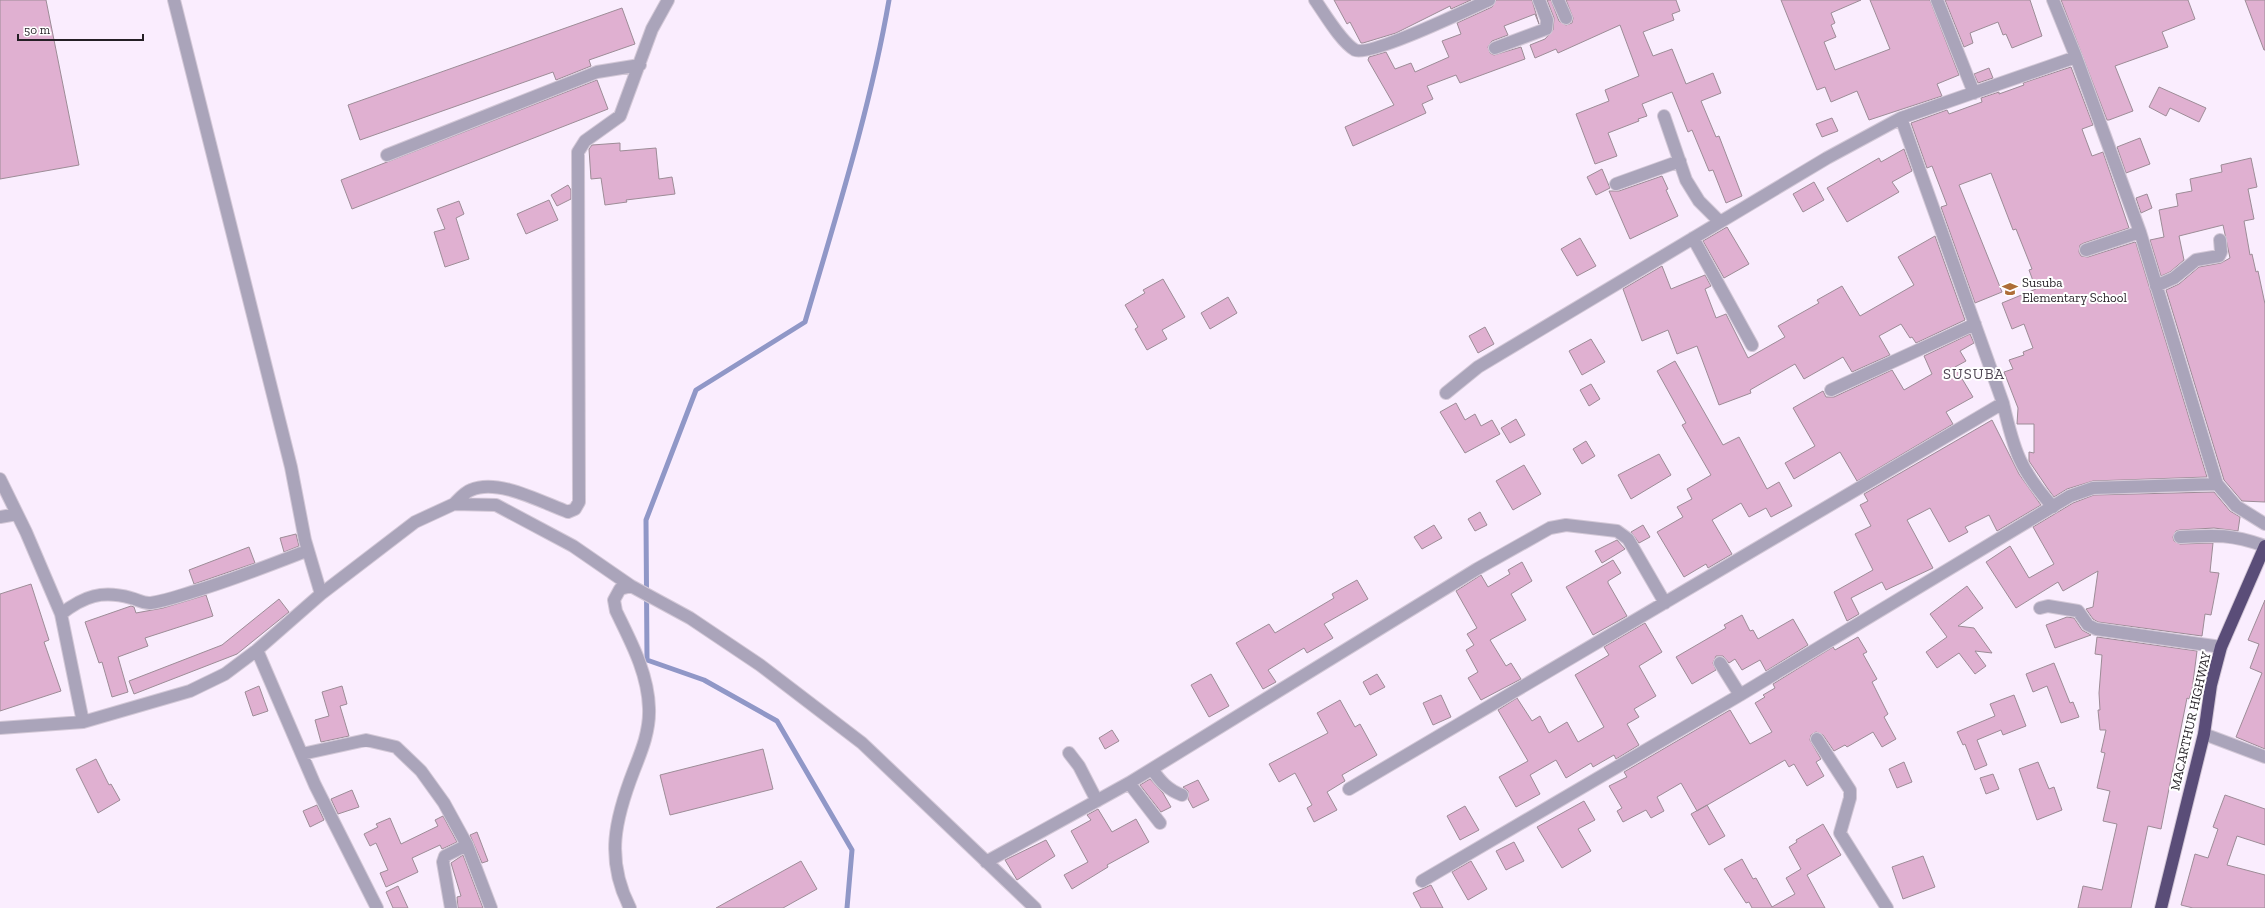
<svg xmlns="http://www.w3.org/2000/svg" width="2265" height="908" viewBox="0 0 2265 908" font-family="'Zilla Slab',serif">
<style>
.lines{fill:none;stroke-linecap:round;stroke-linejoin:round}
.stream{stroke:#9097c7;stroke-width:5}
.building{fill:#e0b0d1;stroke:#9d8c97}
.minor-casing{stroke:#d3c8d7;stroke-width:14}
.highway-casing{stroke:#d3c8d7;stroke-width:14}
.minor{stroke:#aaa4ba;stroke-width:12}
.highway{stroke:#5a4d78;stroke-width:12}
.labels{text-anchor:middle;stroke-width:4;stroke-linejoin:round;paint-order:stroke}
.poi-label{font-size:13px;fill:#241f25;stroke:#fff;text-anchor:start}
.street-label{font-size:13px;fill:#241f25;stroke:#fff}
.quarter-label{font-size:15px;letter-spacing:1px;fill:#504654;stroke:#fff}
</style>
<rect width="100%" height="100%" fill="#faedfe"/>
<g class="lines">
<path class="stream" d="M847,908L852,850L777,721L704,680L647,660L646,520L696,390L805,322C836,216 870,110 889,0"/>
</g>
<path class="building" d="M0,0H46L79,165L0,179Z
M1334,0H1471L1451,9L1450,6L1396,33L1363,43H1361L1350,22L1347,24Z
M1496,0H1532L1539,24L1535,14L1504,26L1508,35L1492,41L1488,47L1490,53L1494,55L1521,47L1525,59L1460,83L1456,75L1427,86L1433,99L1422,104L1426,113L1353,146L1345,127L1394,105L1368,60L1369,57L1386,52L1395,69L1411,63L1415,72L1449,57L1442,41L1461,34L1457,23L1492,7Z
M1547,0H1551L1559,21L1566,25L1572,23L1573,18L1566,0H1676L1680,11L1672,14L1674,20L1643,32L1653,56L1672,49L1686,84L1713,73L1721,93L1701,101L1716,137L1719,136L1742,196L1726,203L1713,170L1709,171L1692,130L1688,132L1672,92L1642,104L1647,116L1638,119L1639,121L1608,133L1617,156L1595,164L1576,114L1609,101L1605,90L1639,76L1620,25L1558,53L1556,49L1535,58L1530,45L1545,39L1553,30L1554,18Z
M1781,0H1861L1831,13L1835,23L1831,25L1836,37L1824,42L1835,70L1890,49L1870,0H1930L1959,75L1937,84L1942,96L1869,120L1857,91L1831,102L1825,87L1817,90Z
M1945,0H2030L2042,36L2012,48L2006,34L2003,35L1998,22L1970,33L1973,43L1964,47Z
M2061,0H2188L2195,19L2162,32L2168,47L2115,66L2133,111L2109,120H2107Z
M2245,0H2265V50H2264Z
M622,8L635,44L589,60L591,66L556,80L553,72L360,140L348,105Z
M2071,67L2093,125L2082,129L2083,132L2092,156L2103,152L2129,228L2084,243L2080,245L2079,252L2081,256L2088,257L2135,242L2136,243L2207,477L2093,481L2067,489L2054,497L2048,489L2029,461V452L2034,453V424H2017L2018,408L2004,372L2013,369L2009,360L2024,355L2023,352L2033,348L2024,324L2012,329L2002,303L2036,289L2029,270L2032,269L2016,229L2013,230L1991,173L1959,185L2002,292L1975,303L1941,207L1947,205L1932,166L1927,168L1911,123L1947,110L1949,114L1982,102L1981,98L1999,92V94L2024,85L2023,83Z
M1989,68L1993,78L1978,83L1974,74Z
M597,80L608,109L352,209L341,180Z
M2159,87L2206,108L2199,122L2170,108L2166,116L2149,107Z
M1832,118L1838,131L1822,137L1816,124Z
M2140,138L2150,164L2126,173L2117,147Z
M620,143V151L656,148L659,179L672,177L675,194L626,200L627,202L605,205L601,178L591,179L589,149L592,145Z
M1904,149L1912,171L1892,182L1899,192L1847,222L1827,188L1879,158L1881,162Z
M2251,158L2257,187L2248,189L2254,219L2244,221L2250,255L2252,254L2256,272L2258,271L2265,304V502L2242,501L2224,480L2166,290L2179,284L2199,267L2221,263L2230,258L2223,225L2179,236L2184,260L2170,272L2161,276L2150,240L2164,237L2159,210L2178,206L2176,194L2192,191L2190,179L2222,172L2221,165Z
M1602,169L1610,188L1596,195L1587,177Z
M1662,176L1668,189L1666,190L1678,216L1630,239L1609,191H1619Z
M1814,182L1824,200L1803,212L1793,194Z
M568,185L571,190V199L557,206L551,195Z
M2147,194L2152,208L2141,213L2136,198Z
M549,200L558,220L526,234L517,214Z
M459,201L464,214L456,218L469,259L445,267L434,232L445,229L437,209Z
M1727,227L1749,264L1724,278L1703,241Z
M1935,236L1965,320L1916,343L1912,337L1910,338L1901,324L1879,336L1890,355L1852,372L1843,357L1804,379L1795,364L1750,390L1751,393L1719,405L1697,346L1677,354L1668,330L1642,341L1623,289L1662,266L1671,289L1705,275L1711,286L1705,289L1716,318L1726,314L1748,358L1785,337L1778,326L1819,303L1817,300L1842,286L1860,316L1914,285L1898,257Z
M1580,238L1596,266L1577,276L1561,249Z
M1163,279L1185,317L1162,330L1167,339L1147,350L1135,329L1138,327L1125,305L1145,293L1143,290Z
M1228,297L1237,313L1210,329L1201,313Z
M1485,327L1494,344L1478,353L1469,336Z
M1970,334L1974,343L1960,351L1966,361L1955,367L1973,397L1946,412L1953,424L1857,481L1840,452L1794,479L1785,463L1815,446L1793,408L1823,391L1826,397H1834L1892,370L1904,390L1932,374L1924,356Z
M1591,339L1605,362L1582,375L1569,351Z
M1675,361L1723,445L1739,437L1767,489L1779,482L1792,506L1771,517L1766,508L1749,517L1741,503L1712,520L1732,554L1708,568L1706,564L1684,577L1657,532L1683,517L1677,507L1692,499L1687,489L1711,475L1682,425L1686,423L1657,371Z
M1591,384L1600,399L1589,406L1580,390Z
M1456,403L1465,420L1475,414L1481,426L1492,420L1500,434L1465,453L1440,412Z
M1516,419L1525,435L1510,443L1501,428Z
M1992,420L2019,474L2041,505L1997,531L1989,515L1965,527L1968,532L1949,542L1930,508L1907,520L1933,568L1886,590L1882,582L1851,598L1859,614L1847,621L1834,592L1873,570L1855,534L1871,526L1860,505L1868,501L1864,494Z
M1586,441L1595,456L1582,464L1573,449Z
M1659,454L1671,475L1631,499L1618,475Z
M1524,465L1541,494L1513,510L1496,481Z
M2214,492L2230,511L2240,517L2238,531L2214,528L2180,530L2176,531L2173,537L2174,541L2180,544L2213,543L2210,572L2219,573L2211,615L2205,614L2202,636L2098,622L2093,619L2086,609L2093,607L2098,571L2063,591L2058,582L2016,608L1986,562L2010,546L2029,578L2054,564L2033,527L2073,503L2094,495Z
M1480,512L1487,525L1475,531L1468,519Z
M1434,525L1442,538L1422,549L1414,537Z
M1643,525L1650,537L1639,543L1631,532Z
M296,534L299,546L284,552L280,538Z
M1617,540L1625,549L1602,563L1595,551Z
M249,547L255,563L194,584L189,570Z
M1613,560L1621,573L1608,581V583L1627,616L1593,635L1566,587Z
M1522,562L1532,581L1511,594L1526,620L1490,640L1506,666L1511,663L1521,679L1481,700L1468,678L1478,672L1466,650L1474,645L1467,634L1477,628L1456,591L1481,575L1488,587L1510,574L1508,570Z
M1357,580L1368,599L1324,624L1333,638L1307,653L1304,648L1268,670L1276,682L1263,689L1236,643L1269,624L1275,633L1334,598L1332,594Z
M31,584L49,640L44,642L61,691L0,711V594Z
M1967,586L1983,608L1958,626L1974,628L1992,653L1975,651L1986,666L1975,674L1959,653L1937,668L1926,652L1947,637L1930,614Z
M206,595L213,616L145,638L148,646L118,657L128,692L112,697L102,662L99,663L85,622L131,606L134,607L136,613L163,608Z
M279,599L289,612L237,654L134,694L129,681L222,645Z
M2265,600V749L2236,737L2262,673L2250,668L2259,644L2248,640Z
M1742,615L1750,631L1753,630L1758,639L1793,619L1808,645L1766,671L1760,660L1742,670L1735,659L1729,663L1723,656H1716L1713,663L1716,670L1692,684L1676,657L1726,628L1724,625Z
M2067,617L2074,618L2082,630L2091,635L2055,648L2046,625Z
M1645,623L1662,652L1639,666L1656,696L1634,709L1639,717L1627,724L1639,745L1616,759L1614,755L1593,767L1591,763L1566,778L1556,760L1530,775L1540,794L1516,807L1499,777L1528,761L1498,710L1517,698L1532,721L1540,716L1549,733L1567,722L1578,742L1604,727L1575,675L1609,655L1604,647Z
M1858,637L1867,652L1863,654L1877,679L1872,682L1888,714L1884,717L1896,739L1882,747L1873,732L1847,747L1845,745L1834,751L1823,735L1816,732L1811,735L1810,740L1821,759L1816,762L1824,776L1807,786L1794,764L1789,767L1785,760L1697,811L1681,783L1657,797L1664,811L1651,818L1646,810L1623,822L1617,811L1622,808L1609,786L1627,777L1624,772L1730,710L1750,744L1772,732L1755,703L1765,697L1763,695L1775,688L1773,684L1833,647L1835,650Z
M2097,637L2197,651L2192,690L2189,699L2187,698L2161,829L2148,826L2131,908H2078L2083,886L2102,890L2117,824L2103,821L2110,791L2097,788L2105,753L2101,752L2106,730H2100L2098,710H2100L2099,693L2102,655L2095,654Z
M2054,663L2070,703L2073,702L2079,717L2061,723L2047,686L2033,692L2026,674Z
M1211,674L1229,706L1209,717L1191,685Z
M1377,674L1385,687L1370,695L1363,682Z
M259,686L268,711L253,716L245,692Z
M342,686L347,704L340,706L349,736L321,742L315,720L329,716L322,692Z
M1441,695L1451,717L1433,725L1423,703Z
M2014,695L2026,726L2003,735L2001,730L1977,740L1987,765L1975,770L1965,744L1963,745L1957,732L1995,716L1990,704Z
M1340,700L1355,727L1360,724L1377,755L1342,775L1345,781L1327,792L1337,810L1314,822L1307,808L1312,805L1295,773L1279,782L1269,764L1328,733L1317,713Z
M1112,730L1119,741L1105,749L1099,738Z
M763,749L773,789L670,815L660,775Z
M96,759L109,785L111,784L120,800L98,813L76,769Z
M1904,762L1912,782L1897,788L1889,769Z
M2038,762L2049,789L2054,787L2062,810L2037,820L2019,769Z
M1993,774L1999,789L1986,794L1980,778Z
M1150,779L1163,793L1171,807L1161,812L1140,785Z
M1198,780L1209,800L1193,808L1188,799V791L1183,787Z
M352,790L359,807L338,814L331,799Z
M2225,795L2265,809V845L2237,836L2227,865L2265,875V908H2193L2181,905L2195,854L2208,858L2218,829L2213,827Z
M1584,801L1595,820L1578,829L1591,851L1562,868L1537,827Z
M317,805L324,820L310,827L303,811Z
M1707,805L1725,836L1709,845L1691,814Z
M1465,806L1479,830L1460,840L1447,816Z
M1098,809L1112,832L1136,819L1149,842L1107,865L1108,867L1072,889L1064,875L1088,862L1071,831L1091,820L1087,815Z
M443,816L457,842L442,849L440,845L412,858L418,872L386,887L380,873L388,870L376,843L370,846L364,834L378,827L376,824L390,818L401,844L438,826L435,820Z
M1823,824L1841,855L1807,875L1825,908H1752L1749,902L1746,903L1724,869L1742,859L1753,879L1756,878L1772,907L1795,894L1786,878L1801,869L1789,847L1797,842L1796,840Z
M477,832L488,861L482,863L470,835Z
M1046,840L1055,856L1017,880L1005,860Z
M1514,842L1524,861L1506,870L1496,851Z
M463,855L483,908H458L457,897L461,896L451,863Z
M1923,856L1935,887L1903,899L1892,867Z
M801,861L817,889L783,908H716Z
M1471,861L1487,889L1468,900L1452,872Z
M1431,885L1443,908H1421L1413,893Z
M398,886L408,908H393L386,892Z"/>
<g class="lines">
<defs>
<path id="minor" d="M174,0L291,467L305,540L321,594
M1315,0C1325,14 1341,42 1355,50C1370,57 1469,9 1489,0
M1558,0L1566,18
M1937,0L1974,93
M2053,0L2076,57L2140,232L2217,484L2236,506L2265,524
M1495,48L1546,29L1547,20L1539,0
M1664,116L1686,180L1699,201L1719,221
M1901,118L2003,403C2014,451 2020,470 2053,507
M387,155L597,72L640,65
M1616,184L1680,161
M1693,238L1752,345
M2086,250L2140,232
M2156,286L2174,278L2196,260L2219,256L2221,252L2220,240
M1831,390L1975,324
M1446,393L1478,367L1827,158L1901,118L2076,57
M0,479L26,532L61,614L83,722
M454,504C459,499 465,492 471,490C498,478 541,502 568,512L575,509L579,502L578,152L585,141L620,116L652,29L668,0
M0,517L17,514
M2180,537C2216,535 2231,534 2265,546
M2040,608L2048,606L2078,611L2088,625L2096,629L2221,647
M61,614C84,596 102,590 131,598C139,600 143,604 151,603C165,601 179,596 192,592C229,581 265,567 301,553
M257,650L315,785L377,908
M1720,663L1740,695
M0,728L83,722L190,691L225,674L257,650L321,594L415,522L454,504L496,505L573,546L631,586L690,618L760,665L862,743L1035,908
M2204,734L2265,757
M1817,739L1850,790V798L1840,833L1887,908
M1069,753L1079,766L1097,801
M302,754L366,740L396,747L421,771L444,803L467,845L491,908
M1152,769C1160,781 1168,790 1182,795
M1129,783L1160,823
M1349,789L2003,403
M986,862L1129,783L1477,569L1550,528L1566,525L1617,531L1628,539L1665,603
M1422,881L1740,695L2070,496L2093,488L2217,484
M451,908L443,862L445,856L467,845
M630,908C605,859 615,819 634,770C642,750 650,730 649,708C648,673 631,642 616,611L614,600L620,589L631,586"/>
<path id="highway" d="M2161,908L2204,734L2211,685L2221,647L2265,546"/>
</defs>
<use href="#minor" class="minor-casing"/>
<use href="#highway" class="highway-casing"/>
<use href="#minor" class="minor"/>
<use href="#highway" class="highway"/>
</g>
<defs>
<symbol id="school-bare" viewBox="-9 -9 18 18"><path d="M0-5L7-2L0 1L-7-2ZM-4 1L0 2.5L4 1V4Q0 6-4 4Z" fill="#ae6d37" stroke="#fff" stroke-width="2.5" paint-order="stroke"/></symbol>
</defs>
<g fill-rule="evenodd">
<use href="#school-bare" x="1999" y="278" width="22" height="22"/>
</g>
<g class="labels">
<g class="poi-label">
<text x="2022" y="287">Susuba<tspan x="2022" dy="15">Elementary School</tspan></text>
</g>
<g class="street-label">
<text transform="translate(2190 721) rotate(-77)" y="5">MACARTHUR HIGHWAY</text>
</g>
<g class="quarter-label">
<text x="1974" y="379">SUSUBA</text>
</g>
</g>
<path d="M18 34v6h125v-6" fill="none" stroke="#241f25" stroke-width="2"/>
<text x="24" y="34" font-size="12" fill="#241f25" stroke="#ffffff" stroke-width="3" paint-order="stroke">50 m</text>
</svg>
